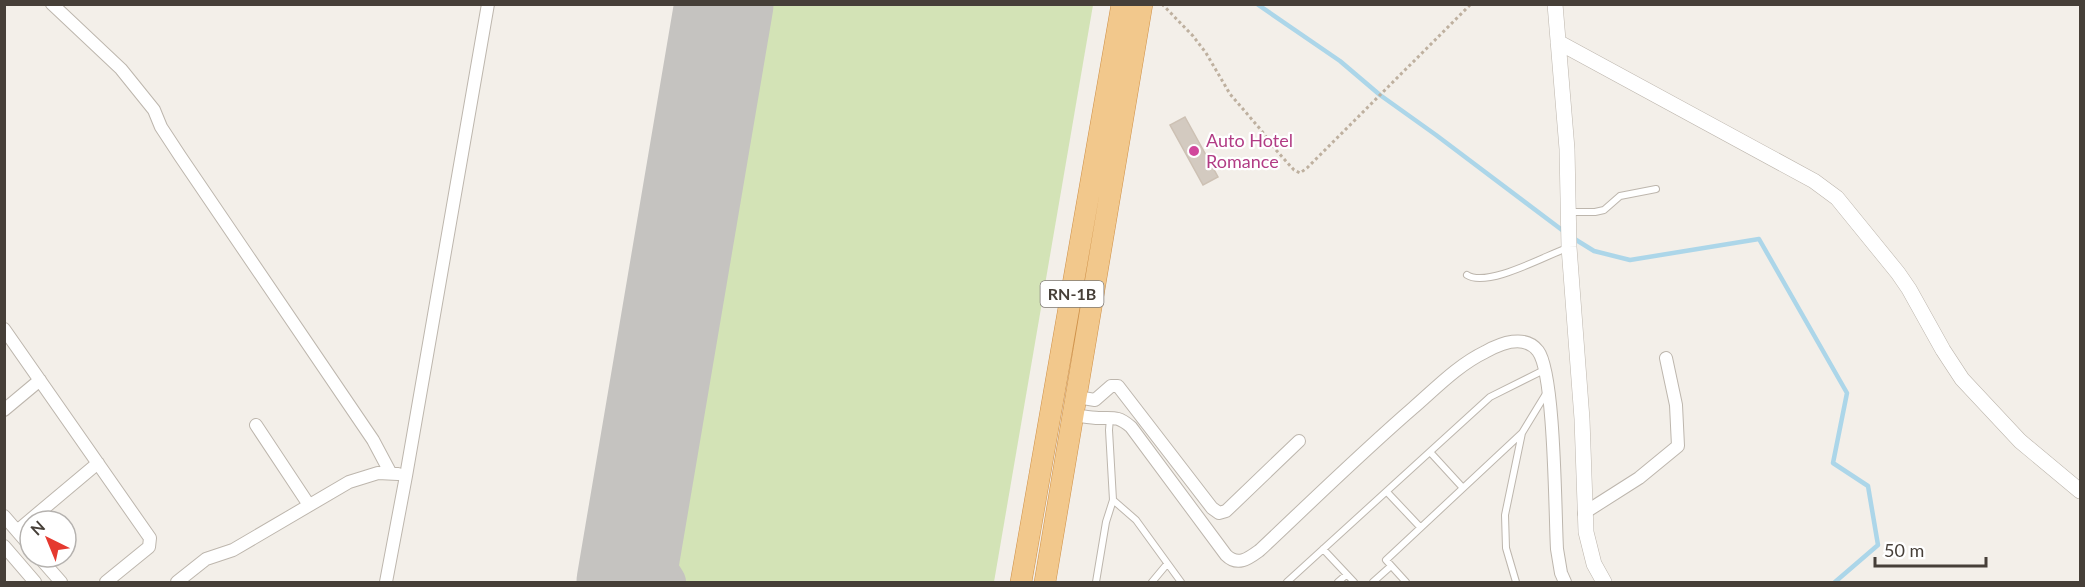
<svg xmlns="http://www.w3.org/2000/svg" width="2085" height="587" viewBox="0 0 2085 587" font-family="Lato,sans-serif">
<style>
.green{fill:#d3e3b6}
.lines{fill:none;stroke-linecap:round;stroke-linejoin:round}
.stream{stroke:#acd6e9;stroke-width:4.5}
.taxiway{stroke:#c5c3c0;stroke-width:40}
.runway{stroke:#c5c3c0;stroke-width:99}
.building{fill:#d3cac0;stroke:#cdc1b4;stroke-width:1.5}
.service-casing{stroke:#bdb6ad;stroke-width:8}
.minor-casing{stroke:#bdb6ad;stroke-width:14}
.tertiary-casing{stroke:#bdb6ad;stroke-width:16}
.trunk-casing{stroke:#ce9048;stroke-width:22}
.path{stroke:#beb09f;stroke-width:3;stroke-dasharray:3 3;stroke-linecap:butt}
.service{stroke:#fff;stroke-width:6}
.minor{stroke:#fff;stroke-width:12}
.tertiary{stroke:#fff;stroke-width:15}
.trunk{stroke:#f2c88c;stroke-width:21}
.hotel-dot{fill:#d1479c;stroke:#fff;stroke-width:2}
.labels{text-anchor:middle;stroke-width:4.5;stroke-linejoin:round;paint-order:stroke}
.shield{fill:#fff;stroke:#7e7974;stroke-width:1.5}
.shield-label{font-size:16px;font-weight:bold;fill:#463f38}
.hotel-label{font-size:18px;fill:#b23c85;stroke:#fff;text-anchor:start}
</style>
<rect width="100%" height="100%" fill="#f3efe9"/>
<path class="green" d="M748,5H1093L994,582H683L669,564L659,543L661,509Z"/>
<g class="lines">
<path class="stream" d="M1257,4L1340,61L1380,95L1436,135L1566,233
M1573,238L1594,251L1630,260L1759,239L1847,393L1833,463L1868,486L1878,545L1835,582"/>
<path class="taxiway" d="M645,464C643,515 635,537 666,582"/>
<path class="runway" d="M626,582L724,4"/>
</g>
<path class="building" d="M1185,117L1218,177L1203,185L1170,125Z"/>
<g class="lines">
<defs>
<path id="service" d="M1569,212H1595L1604,210L1620,196L1656,189
M1467,275C1487,288 1545,256 1567,248
M1430,452L1463,488
M1387,492L1420,527
M1113,500L1136,520L1181,582
M1323,549L1354,582
M1096,582L1106,522L1113,500L1109,430L1110,418
M1152,582L1167,564
M1287,582L1490,397L1544,370
M1338,582L1346,575
M1373,582L1391,566
M1406,582L1386,560L1522,433
M1516,582L1506,548L1505,515L1522,433L1547,392"/>
<path id="minor" d="M52,4L121,69L154,110L161,127L180,156L373,440L390,472
M4,329L150,538L149,547L106,582
M1077,397L1095,400L1111,386H1118L1212,508L1219,513L1226,511L1299,441
M4,410L40,380
M1073,415C1082,416 1090,418 1099,418C1114,418 1118,416 1131,427L1226,555C1238,567 1249,558 1260,550C1311,502 1361,453 1413,408C1436,388 1458,365 1485,352C1501,343 1525,334 1538,351C1555,373 1555,515 1557,549L1561,573L1565,582
M256,425L309,505
M1584,513L1639,478L1678,446L1676,405L1666,358
M4,516L30,546
M17,531L98,463
M4,546L35,582
M39,557L61,582
M177,582L206,559L233,550L349,482L378,473L398,474
M386,582L406,476L488,4"/>
<path id="tertiary" d="M1555,4L1567,149L1569,247L1582,419L1586,532L1594,564L1604,582
M1558,42L1814,181L1837,198L1898,273L1909,289L1943,350L1962,379L2020,441L2080,491"/>
<path id="trunk" d="M1021,582L1122,4
M1045,582L1142,4"/>
</defs>
<use href="#service" class="service-casing"/>
<use href="#minor" class="minor-casing"/>
<use href="#tertiary" class="tertiary-casing"/>
<use href="#trunk" class="trunk-casing"/>
<path class="path" d="M1162,4L1193,36L1206,53L1230,94L1261,130L1276,150L1294,170L1300,173L1307,168L1471,4"/>
<use href="#service" class="service"/>
<use href="#minor" class="minor"/>
<use href="#tertiary" class="tertiary"/>
<use href="#trunk" class="trunk"/>
</g>
<circle class="hotel-dot" cx="1194" cy="151" r="6"/>
<g class="labels">
<rect class="shield" x="1040.5" y="281" width="63" height="26" rx="4.5"/>
<g class="shield-label">
<text x="1072" y="300">RN-1B</text>
</g>
<g class="hotel-label">
<text x="1206" y="147">Auto Hotel<tspan x="1206" dy="21">Romance</tspan></text>
</g>
</g>
<rect width="2085" height="587" fill="none" stroke="#463f38" stroke-width="12"/>
<g transform="translate(48 539) rotate(317)"><circle r="28" fill="#ffffff" stroke="#b5b2af" stroke-width="1.5"/>
<path d="M0-4.5L10 22L0 15L-10 22Z" fill="#e5392f"/>
<text y="-9" font-size="16" font-weight="bold" text-anchor="middle" fill="#463f38">N</text>
</g>
<path d="M1875 557v9h111v-9" fill="none" stroke="#463f38" stroke-width="3"/>
<text x="1884" y="557" font-size="18" fill="#463f38" stroke="#ffffff" stroke-width="4.5" paint-order="stroke">50 m</text>
</svg>
